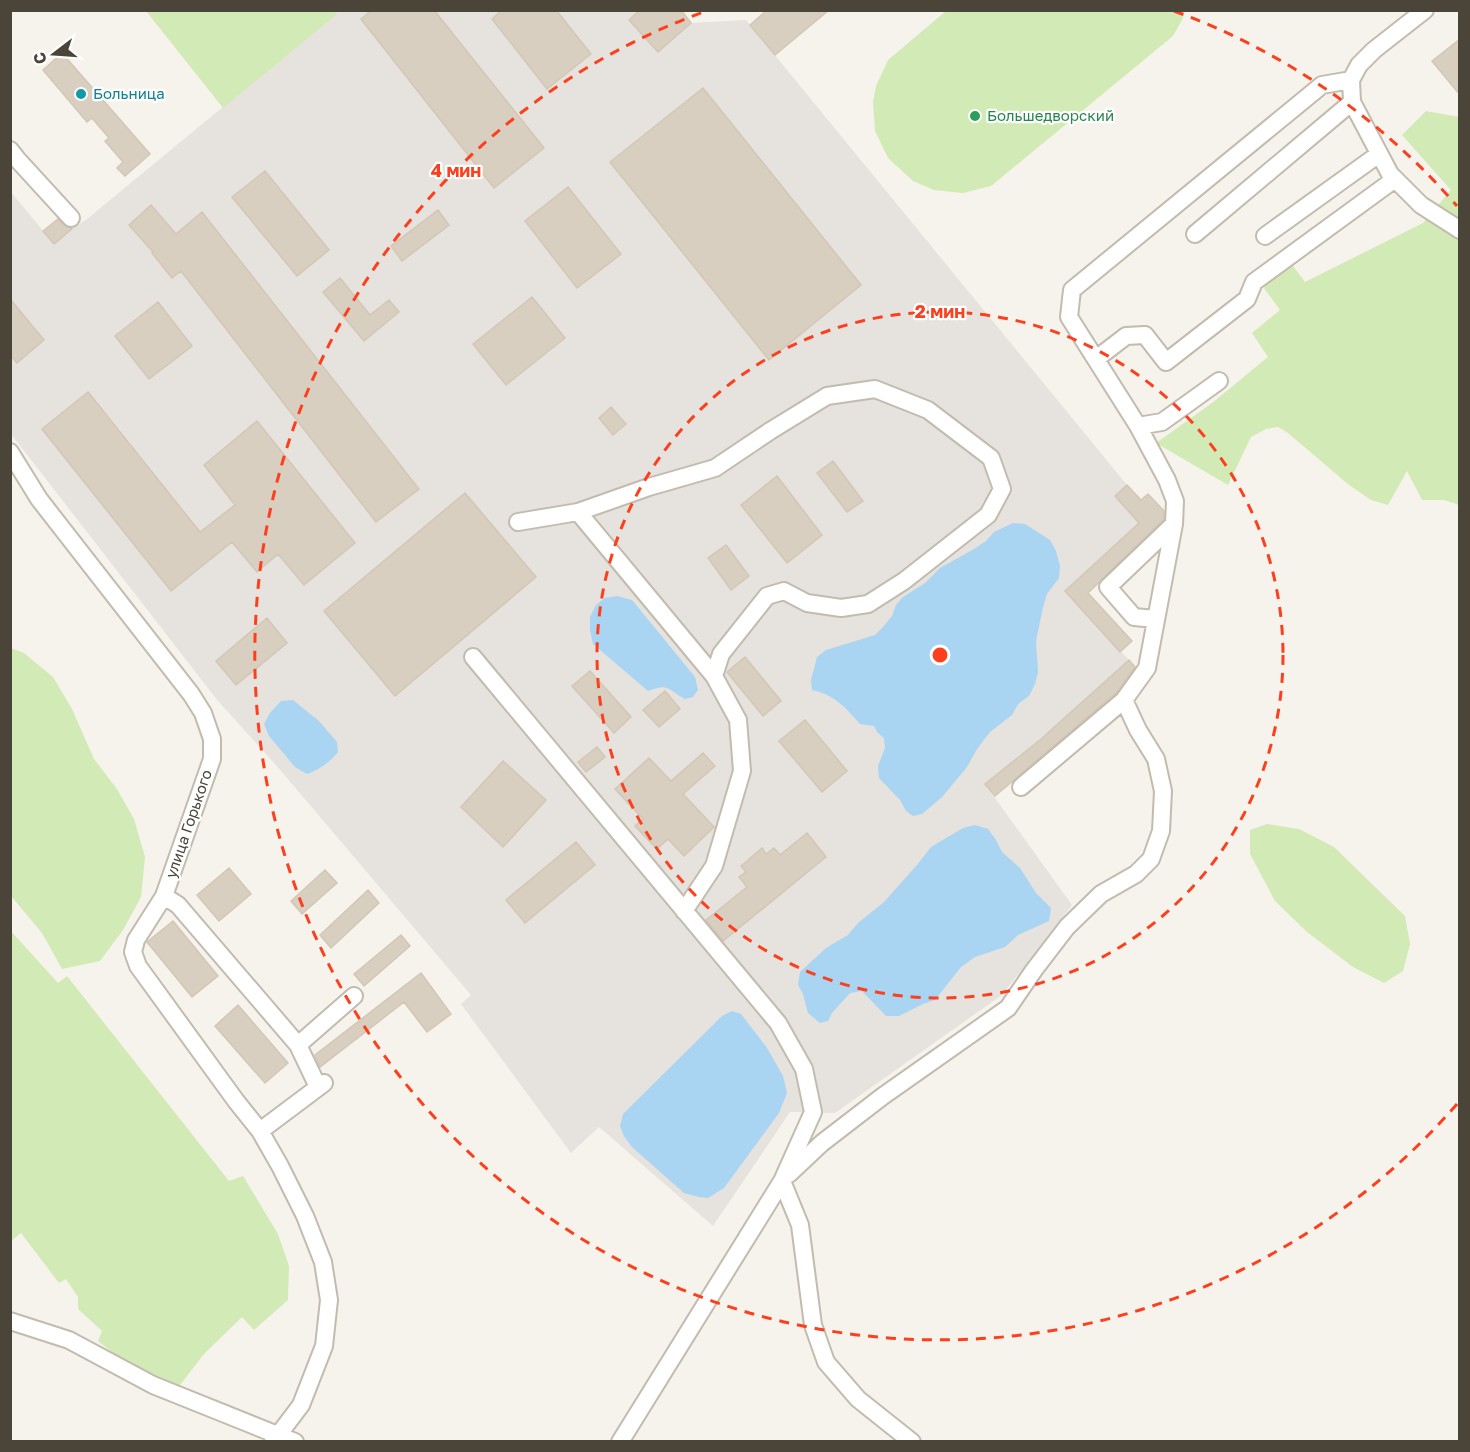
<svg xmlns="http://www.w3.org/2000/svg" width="1470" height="1452" viewBox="0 0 1470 1452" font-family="'Golos Text',sans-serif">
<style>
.industrial{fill:#e6e2dd}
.green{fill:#d2eab5}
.water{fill:#a9d4f2}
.building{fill:#d8cfc1;stroke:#d3c7b4;stroke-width:1.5}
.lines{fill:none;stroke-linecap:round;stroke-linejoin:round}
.minor-casing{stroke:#c2bbae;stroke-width:20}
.minor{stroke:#fff;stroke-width:16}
.ring{fill:none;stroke:#fc3f1d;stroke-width:3;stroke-dasharray:10 8}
.culture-dot{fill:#0f9aa8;stroke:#fff;stroke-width:2}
.leisure-dot{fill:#2e9e5b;stroke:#fff;stroke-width:2}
.labels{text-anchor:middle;stroke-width:4.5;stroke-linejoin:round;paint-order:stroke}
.culture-label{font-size:15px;fill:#0d838f;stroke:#fff;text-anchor:start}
.leisure-label{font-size:15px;fill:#27864d;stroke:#fff;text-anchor:start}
.street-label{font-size:15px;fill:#4b4439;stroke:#fff}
.centre{fill:#fc3f1d;stroke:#fff;stroke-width:3}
.ring-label{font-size:18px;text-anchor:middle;font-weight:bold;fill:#fc3f1d;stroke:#fff;stroke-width:4.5;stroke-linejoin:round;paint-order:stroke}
</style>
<rect width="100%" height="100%" fill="#f6f3ec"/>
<path class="industrial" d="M681,10L691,23L746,20L1127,485L1139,523L1065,591L1129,660L1046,734L985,784L1072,905L1002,995L835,1113H821L813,1112H790L713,1226L599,1127L571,1153L461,1004L471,995L276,765L218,701L11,434V192L43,231L61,216L72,229L87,219L336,14L334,11Z"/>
<path class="green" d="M334,10L337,14L223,108L146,11Z
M946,11V10L1185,11L1182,20L1173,36L991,186L963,193L934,190L913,181L888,158L875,131L873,102L876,86L888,60Z
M1426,111L1459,117V505L1444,500H1422L1407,471L1388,505L1371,500L1349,485L1288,433L1278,427L1266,429L1251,437L1228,485L1156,443L1212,403L1268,357L1252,333L1280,310L1264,288L1269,275L1290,262L1305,282L1423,223L1451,190L1402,135Z
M11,648L24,653L53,677L72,709L94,759L117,789L134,819L145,857L141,897L123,930L100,961L62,969L42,933L11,896Z
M1267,824L1299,829L1334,847L1405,916L1410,944L1403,971L1384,983L1353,967L1307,932L1275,901L1250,854V830Z
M10,930L58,983L67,976L229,1181L243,1176L278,1234L289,1266L288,1300L254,1330L242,1317L204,1354L177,1389L130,1366L98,1341L102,1331L78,1309V1297L66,1279L59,1283L21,1233L11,1241Z"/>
<path class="water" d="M1013,523L1025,524L1050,540L1056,551L1060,566L1059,578L1047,594L1043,607L1036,641L1038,672L1035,684L1029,696L1018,704L1012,715L990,732L977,749L967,767L942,797L922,814L913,816L906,811L900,800L879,778L878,766L885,748L884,738L877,732L874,726L860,724C845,707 835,695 812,690L811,680L817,657L826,650L875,635L883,627L892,616L896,605L903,597L925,583L940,568L974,549L986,541L994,532Z
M617,596L632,600L695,677L698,690L693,697L685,699C666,689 670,683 648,691L593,644L590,630V617L596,605L605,598Z
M293,700L319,721L337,742L338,752C329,763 320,769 307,774L295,767L269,736L264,724L270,713L281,701Z
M975,825L988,829L996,840L1002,852L1020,868L1036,893L1051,908L1049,921L1018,935L1005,947L975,957L961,967L935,1000L923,1004L899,1016H886L862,991L850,993L832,1013L828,1021L820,1023L808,1013L803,994L798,985L800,972L826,948L848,935L858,923L884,902L917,865L931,847L963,828Z
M732,1011L741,1014L767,1048L783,1076L787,1093L779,1113L724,1188L708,1198L699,1197L684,1193L632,1147L624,1136L620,1126L623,1114L722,1016Z"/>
<path class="building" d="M372,10H434L544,148L494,188L361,19Z
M502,10H556L591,54L547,89L492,19Z
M640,10H681L691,23L658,52L629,20Z
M767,10H829L775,55L750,25Z
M1460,39V95L1432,61Z
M62,53L150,154L125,176L117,168L123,162L105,141L109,138L92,118L87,122L43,70Z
M703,88L861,285L769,360L610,162Z
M265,171L329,250L297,276L232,197Z
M568,187L621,254L577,288L525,221Z
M151,205L176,234L202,212L419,489L376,522L181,271L172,278L152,253L153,252L129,225Z
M438,210L449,225L402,261L391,246Z
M58,219L64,225L72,229L54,244L43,231Z
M340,278L370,315L389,300L399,312L364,341L323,292Z
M532,297L565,338L506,385L473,344Z
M10,299L44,340L17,363L10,355Z
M158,302L192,346L149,379L115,336Z
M88,392L200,532L235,505L204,465L257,421L355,543L304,585L278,554L257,572L232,542L171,591L42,429Z
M611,407L626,424L613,435L599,418Z
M833,461L863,501L847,512L817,473Z
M777,476L822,535L787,563L741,505Z
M1127,485L1141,500L1148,494L1164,511V519L1088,593L1132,641L1120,652L1065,591L1139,523L1115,496Z
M465,493L536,577L395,696L324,611Z
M726,545L749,576L731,590L708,558Z
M267,618L287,643L236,685L216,661Z
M745,657L781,701L763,716L727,672Z
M1129,660L1135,667L1117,692L995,796L985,784L1041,739Z
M590,671L631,717L614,733L572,686Z
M665,691L680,709L659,727L643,710Z
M805,720L847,771L822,792L779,741Z
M597,747L605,757L586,772L578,762Z
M703,753L715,766L683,794L714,827L684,856L668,839L657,849L635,826L643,819L615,789L649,758L671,781Z
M503,761L546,800L503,847L461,807Z
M807,833L826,857L723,941L706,920L747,887L739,877L746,872L741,866L762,848L766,854L774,848L780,855Z
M576,842L595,865L525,923L506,900Z
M229,868L251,894L219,921L197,895Z
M325,870L337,883L302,914L291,901Z
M368,890L379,903L331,948L320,935Z
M173,921L218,976L192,997L147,942Z
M401,935L410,946L364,986L354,974Z
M421,973L451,1014L427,1032L404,1002L320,1067L315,1055Z
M238,1005L288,1063L265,1083L215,1026Z"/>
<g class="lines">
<defs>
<path id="minor" d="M1425,10L1374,50L1359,65L1351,80L1352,102L1390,174L1421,205L1460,230
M10,150L17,159L71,218
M1195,234L1352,102
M1265,236L1379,154
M1096,359L1126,336L1145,335L1166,362L1247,299L1254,282L1395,179
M1138,426L1162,422L1219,381
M10,452L39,499L191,694L203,713L212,739V759L164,896L136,940L133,952L138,966L236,1101L260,1131L324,1083
M578,512L714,676
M518,522L578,512L649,487L715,468L770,431L827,396L875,389L928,410L991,458L1002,489L988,515L904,581L868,604L841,608L807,603L784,591L767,596L721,654L714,676L738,720L742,771L714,866L684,911
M1156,619L1134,617L1108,587L1174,524
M473,657L778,1023L804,1069L813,1112L782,1181L620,1442
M1021,787L1124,700L1147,668L1174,524L1175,501L1167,480L1138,426L1069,317L1072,290L1322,85L1351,80
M164,896L178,905L298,1045L318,1087
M298,1045L354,996
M260,1131L280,1166L305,1216L323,1262L329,1300L324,1346L301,1405L273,1442
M789,1174L822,1143L883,1096L1008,1008L1034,970L1067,927L1101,894L1136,874L1151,859L1161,831L1163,791L1156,759L1138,730L1124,700
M782,1181L800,1225L813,1325L826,1362L858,1399L912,1442
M10,1321L69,1340L153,1385L295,1442"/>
</defs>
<use href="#minor" class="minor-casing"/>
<use href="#minor" class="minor"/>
</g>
<g class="ring">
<circle cx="940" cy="655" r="343"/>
<path d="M1457 1104A685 685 0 1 1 706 11M1174 11A685 685 0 0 1 1457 206"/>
</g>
<circle class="culture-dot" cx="81" cy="94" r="6"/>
<circle class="leisure-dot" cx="975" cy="116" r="6"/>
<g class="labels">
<g class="culture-label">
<text x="93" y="99">Больница</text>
</g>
<g class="leisure-label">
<text x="987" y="121">Большедворский</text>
</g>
<g class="street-label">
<text transform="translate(189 824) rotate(-71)" y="5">улица Горького</text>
</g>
</g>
<circle cx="940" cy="655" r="9" class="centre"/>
<g class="ring-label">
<text x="456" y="177">4 мин</text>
<text x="940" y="318">2 мин</text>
</g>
<rect width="1470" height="1452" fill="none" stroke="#4b4439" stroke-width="24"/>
<g transform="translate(54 54) rotate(253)" stroke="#ffffff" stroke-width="4.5" paint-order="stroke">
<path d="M0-4.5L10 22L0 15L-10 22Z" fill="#4b4439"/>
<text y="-9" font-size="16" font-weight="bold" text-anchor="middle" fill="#4b4439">С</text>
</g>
</svg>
